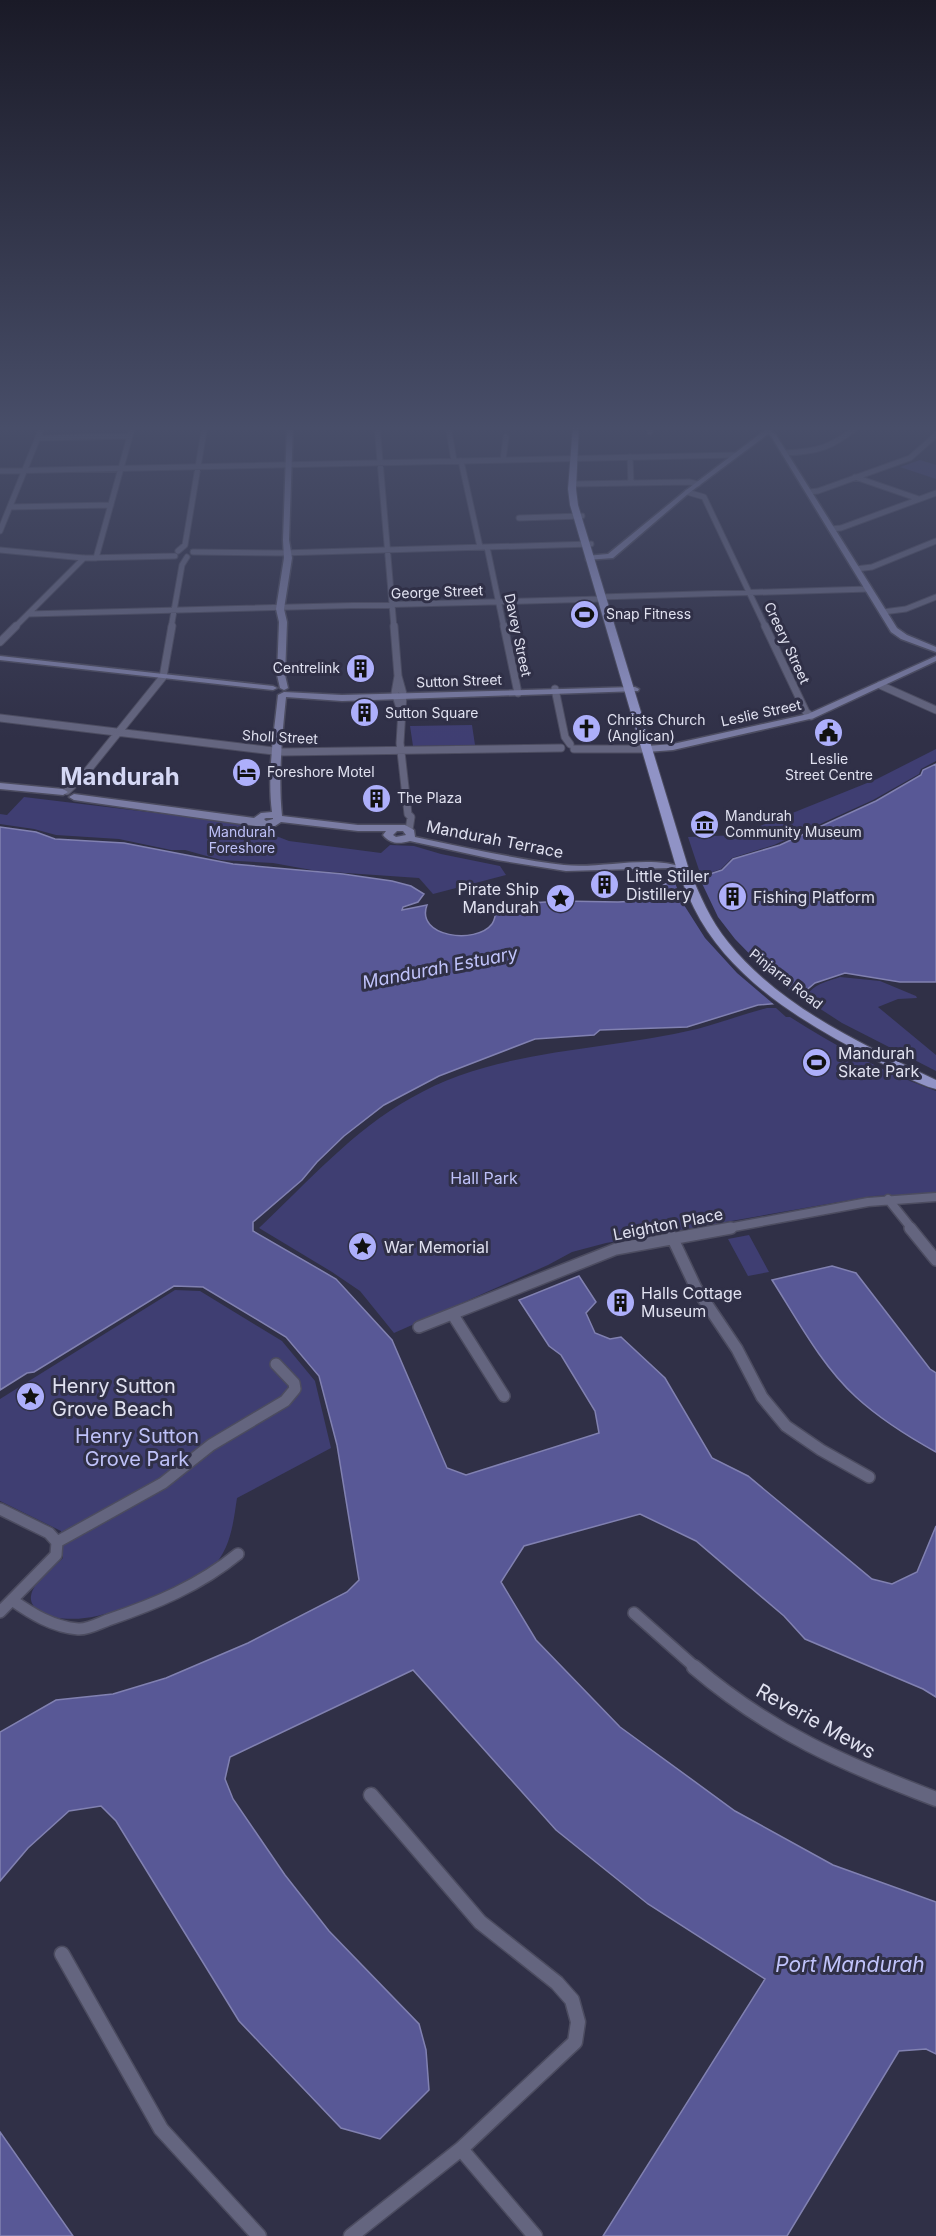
<svg xmlns="http://www.w3.org/2000/svg" width="936" height="2236" viewBox="0 0 936 2236" font-family="Inter,sans-serif">
<style>
.green{fill:#3f3e72}
.water{fill:#585896;stroke:#8181b1;stroke-width:1.5}
.pier{fill:#303047}
.lines{fill:none;stroke-linecap:round;stroke-linejoin:round}
.street-far4-casing{stroke:#4c4c60;stroke-width:7}
.street-far3-casing{stroke:#4c4c60;stroke-width:9}
.street-far2-casing{stroke:#4c4c60;stroke-width:11}
.street-far1-casing{stroke:#4c4c60;stroke-width:14}
.street-casing{stroke:#4c4c60;stroke-width:17}
.secondary-casing{stroke:#4c4c60;stroke-width:3}
.primary-casing{stroke:#4c4c60;stroke-width:2}
.street-far4{stroke:#64657f;stroke-width:5}
.street-far3{stroke:#64657f;stroke-width:7}
.street-far2{stroke:#64657f;stroke-width:8}
.street-far1{stroke:#64657f;stroke-width:11}
.street{stroke:#64657f;stroke-width:14}
.secondary{fill:#7a7ca3;fill-rule:evenodd}
.primary{fill:#9093c6;fill-rule:evenodd}
.labels{text-anchor:middle;stroke-width:6;stroke-linejoin:round;paint-order:stroke}
.far-street-label{font-size:14px;fill:#e0e1f0;stroke:#303047}
.far-poi-label{font-size:14px;fill:#e0e1f0;stroke:#303047;text-anchor:start}
.far-park-label{font-size:14px;fill:#bec1f8;stroke:#303047}
.street-label{font-size:16px;fill:#e0e1f0;stroke:#303047}
.poi-label{font-size:16px;fill:#e0e1f0;stroke:#303047;text-anchor:start}
.park-label{font-size:16px;fill:#bec1f8;stroke:#303047}
.water-label{font-size:18px;font-style:italic;fill:#c0c3fb;stroke:#303047}
.near-poi-label{font-size:20px;fill:#e0e1f0;stroke:#303047;text-anchor:start}
.near-park-label{font-size:20px;fill:#bec1f8;stroke:#303047}
.near-street-label{font-size:20px;fill:#e0e1f0;stroke:#303047}
.near-water-label{font-size:21px;font-style:italic;fill:#c0c3fb;stroke:#303047}
.far-town-label{font-size:24px;font-weight:bold;fill:#d5d8f5;stroke:#303047}
</style>
<rect width="100%" height="100%" fill="#303047"/>
<path class="green" d="M920,460L936,465V479L900,467Z
M472,725L475,745L413,746L410,726Z
M936,749V761L921,769L919,774L873,800L774,845L732,858L721,869L701,876L688,837L738,835L877,779Z
M24,797L231,822H253L271,834L289,841L381,853L390,845L414,846L441,854L500,866L506,875L433,894L419,878L317,871L273,863L221,860L185,850H171L119,839L56,835L34,829L0,824V814L7,815Z
M840,977L880,981L916,996L917,998L898,999L878,1007L936,1055V1071L842,1023L805,999C812,984 826,982 840,977Z
M767,1008H776L786,1017H790C837,1047 883,1072 936,1091V1194L873,1196L606,1243L572,1252L548,1265L394,1333L360,1291L332,1272L259,1228C307,1183 353,1130 411,1098C496,1048 603,1052 697,1029C720,1023 743,1014 767,1008Z
M749,1235L769,1272L748,1276L728,1239Z
M175,1290L200,1291L282,1341L315,1381L331,1448L237,1498C233,1524 231,1549 211,1569C194,1586 121,1611 97,1616C79,1620 55,1621 39,1611C34,1608 30,1602 31,1596C33,1582 53,1568 63,1558L61,1531L0,1501V1399Z"/>
<path class="water" d="M936,764V982H900L845,973L815,983L792,1002L758,1005L687,1027L600,1030L594,1035L535,1039L439,1076L384,1105L344,1136L317,1162L302,1180L253,1222V1231L336,1279L392,1340L447,1468L466,1475L599,1433L595,1411L561,1355L549,1346L519,1300L579,1276L596,1302L586,1313L595,1333L610,1339L621,1337L665,1378L712,1458L748,1476L872,1579L892,1584L917,1572L936,1526V1697L923,1689L805,1639L784,1616L696,1541L640,1514L524,1546L501,1582L536,1640L620,1727L735,1811L833,1865L936,1902V2054L926,2049L899,2051L787,2236H603L765,1979L648,1904L556,1830L413,1670L230,1757L225,1779L233,1799L285,1875L329,1931L419,2024L426,2050L429,2090L380,2139L341,2128L239,2021L116,1821L101,1806L69,1811L28,1848L0,1881V1732L56,1700L113,1694L166,1678L248,1643L347,1592L359,1580L337,1445L319,1376L286,1337L203,1287L174,1286L34,1372L27,1373L0,1390V827L36,832L55,839L124,843L233,864L343,874L392,881L411,886L424,894L418,902L403,907L402,910L427,905C415,937 476,945 492,924C495,920 496,912 497,906L500,905L561,901L618,902L636,901L669,882L695,879L722,870L733,859L780,845L876,801L921,775L923,770Z
M832,1266L856,1273L930,1369L936,1373V1452C907,1436 880,1419 856,1397C821,1365 797,1319 772,1280Z
M0,2132L73,2236H0Z"/>
<path class="pier" d="M698,875L718,917L735,939L769,974L801,999L787,1005L777,1007L737,973L705,938L684,905L673,878Z"/>
<g class="lines">
<defs>
<path id="street-far4" d="M377,425L394,628
M448,425L454,461
M650,425V432
M38,438L130,436
M784,453C818,452 833,447 859,425
M630,457L631,483
M503,460L506,437
M461,461L480,547
M0,471L735,455
M855,477L919,499
M573,484L689,482L698,484
M687,492L704,497L766,628
M809,492L818,491L910,458L936,435
M10,507L111,505
M519,518L582,516
M831,529L841,528L936,493
M0,531L43,425
M487,547L504,628
M0,550L84,558L175,556
M178,551L185,545L205,425
M193,552L282,553L591,544
M96,558L133,425
M856,569L872,567L936,541
M600,597L869,589
M883,612L906,609L936,597
M28,614L601,599
M14,628L84,558
M171,628L182,565L187,557"/>
<path id="street-far3" d="M394,626L398,676L403,694L400,743L408,814L411,817L409,830
M504,626L518,693
M765,626L806,712L811,716
M0,642L16,626
M398,676L395,693L400,708
M880,685L936,710
M555,689L565,737L570,744
M0,718L282,752L561,748
M574,749H647
M67,791L84,775L163,677L172,626"/>
<path id="street-far2" d="M888,1199L912,1229
M723,1229L868,1202L936,1197"/>
<path id="street-far1" d="M910,1228L936,1260
M672,1237L696,1288L737,1349L762,1397L786,1426L821,1450L869,1477
M453,1315L504,1396
M419,1327L616,1249L731,1228
M0,1509L49,1533L57,1542
M57,1542L163,1483L211,1445L285,1401L295,1389L294,1383L276,1364
M12,1600C32,1614 53,1627 78,1629C87,1630 100,1623 108,1620C155,1604 199,1586 238,1554
M0,1612L56,1555L57,1542
M634,1613L696,1668"/>
<path id="street" d="M694,1667C770,1732 844,1764 936,1799
M62,1954L161,2129L259,2236
M461,2149L535,2236
M351,2236L461,2149L575,2042L578,2022L572,2000L557,1983L480,1922L371,1795"/>
<path id="secondary" d="M287,425H293L289,540L292,558L284,609L287,622L285,675L288,688L284,690L280,688L277,675L279,622L276,609L284,558L283,540Z
M772,425H779L771,431L776,435L897,628L907,635L936,647V652L901,639L891,632L771,436L768,434L689,493L613,558L586,560V556L608,554L685,491Z
M0,656L273,686L277,688L273,690L0,660Z
M936,656V661L814,718L673,750L647,752L643,749L647,746L673,744L808,714Z
M635,687L639,689L638,691L342,701L286,697C282,736 278,777 282,816L358,825H405L414,830L415,837C464,847 514,859 564,865C604,869 648,854 686,868V872L683,873L668,868L566,871L497,860L410,841C399,844 390,844 383,835L386,831H358L281,822L275,826L263,827L74,800L69,797L74,794L254,818L261,813L272,812C267,774 274,733 278,695L284,692L342,695ZM266,818H273V819L266,821L264,819ZM397,831H403L406,835L396,837L393,835Z
M0,783L63,789L68,792L63,795L0,789Z"/>
<path id="primary" d="M573,425H579L576,489L578,505L689,870C700,895 710,920 728,942C780,1007 862,1044 936,1080V1089C915,1084 893,1069 874,1059C806,1025 729,979 694,908C688,896 683,883 677,870L570,505L568,489Z"/>
</defs>
<use href="#street-far4" class="street-far4-casing"/>
<use href="#street-far3" class="street-far3-casing"/>
<use href="#street-far2" class="street-far2-casing"/>
<use href="#street-far1" class="street-far1-casing"/>
<use href="#street" class="street-casing"/>
<use href="#secondary" class="secondary-casing"/>
<use href="#primary" class="primary-casing"/>
<use href="#street-far4" class="street-far4"/>
<use href="#street-far3" class="street-far3"/>
<use href="#street-far2" class="street-far2"/>
<use href="#street-far1" class="street-far1"/>
<use href="#street" class="street"/>
<use href="#secondary" class="secondary"/>
<use href="#primary" class="primary"/>
</g>
<linearGradient id="sky" x2="0" y2="1"><stop stop-color="#1a1a27"/><stop offset="0.58" stop-color="#484e69"/><stop offset="1" stop-color="#484e69" stop-opacity="0"/></linearGradient>
<rect width="936" height="738" fill="url(#sky)"/>
<defs>
<symbol id="stadium-disc" viewBox="-11 -11 22 22"><circle r="9.5" fill="#adaffb" stroke="#303047"/><path d="M0-5a6.5 5 0 1 0 0 10a6.5 5 0 1 0 0-10ZM-3.5-1.8h7v3.6h-7Z" fill="#111"/></symbol>
<symbol id="building-disc" viewBox="-11 -11 22 22"><circle r="9.5" fill="#adaffb" stroke="#303047"/><path d="M-4-6H4V6H1V3H-1V6H-4ZM-2.5-4.3h1.7v1.8h-1.7ZM.8-4.3h1.7v1.8H.8ZM-2.5-1h1.7V.8h-1.7ZM.8-1h1.7V.8H.8Z" fill="#111"/></symbol>
<symbol id="church-disc" viewBox="-11 -11 22 22"><circle r="9.5" fill="#adaffb" stroke="#303047"/><path d="M-1.2-6h2.4v3.5h3.3v2.4h-3.3V6h-2.4V-.1h-3.3v-2.4h3.3Z" fill="#111"/></symbol>
<symbol id="civic-disc" viewBox="-11 -11 22 22"><circle r="9.5" fill="#adaffb" stroke="#303047"/><path d="M-.6-6.5H3V-4.5H.6V-3L4-1V1h2V6H-6V1h2V-1L-.6-3ZM-1.2 2.5V6h2.4V2.5Z" fill="#111"/></symbol>
<symbol id="hotel-disc" viewBox="-11 -11 22 22"><circle r="9.5" fill="#adaffb" stroke="#303047"/><path d="M-6-4.5h1.5V1H6V5H4.5V3h-9V5H-6ZM-4 0a1.8 1.8 0 1 1 3.6 0ZM.5 0V-2.5h3Q6-2.5 6 0Z" fill="#111"/></symbol>
<symbol id="museum-disc" viewBox="-11 -11 22 22"><circle r="9.5" fill="#adaffb" stroke="#303047"/><path d="M0-6L6-3V-2H-6V-3ZM-5-1h2V3h-2ZM-1-1h2V3h-2ZM3-1h2V3H3ZM-6 4H6V6H-6Z" fill="#111"/></symbol>
<symbol id="sight-disc" viewBox="-11 -11 22 22"><circle r="9.5" fill="#adaffb" stroke="#303047"/><path d="M0-6L1.8-2.2L6-1.7L2.9 1.2L3.7 5.4L0 3.3L-3.7 5.4L-2.9 1.2L-6-1.7L-1.8-2.2Z" fill="#111"/></symbol>
</defs>
<g fill-rule="evenodd">
<use href="#stadium-disc" x="568" y="598" width="33" height="33"/>
<use href="#building-disc" x="344" y="652" width="33" height="33"/>
<use href="#building-disc" x="348" y="696" width="33" height="33"/>
<use href="#church-disc" x="570" y="712" width="33" height="33"/>
<use href="#civic-disc" x="812" y="716" width="33" height="33"/>
<use href="#hotel-disc" x="230" y="756" width="33" height="33"/>
<use href="#building-disc" x="360" y="782" width="33" height="33"/>
<use href="#museum-disc" x="688" y="808" width="33" height="33"/>
<use href="#building-disc" x="588" y="868" width="33" height="33"/>
<use href="#building-disc" x="716" y="880" width="33" height="33"/>
<use href="#sight-disc" x="544" y="882" width="33" height="33"/>
<use href="#stadium-disc" x="800" y="1046" width="33" height="33"/>
<use href="#sight-disc" x="346" y="1230" width="33" height="33"/>
<use href="#building-disc" x="604" y="1286" width="33" height="33"/>
<use href="#sight-disc" x="14" y="1380" width="33" height="33"/>
</g>
<g class="labels">
<g class="far-street-label">
<text transform="translate(437 592) rotate(-2)" y="5">George Street</text>
<text transform="translate(518 635) rotate(78)" y="5">Davey Street</text>
<text transform="translate(787 643) rotate(65)" y="5">Creery Street</text>
<text transform="translate(459 681) rotate(-2)" y="5">Sutton Street</text>
<text transform="translate(761 713) rotate(-12)" y="5">Leslie Street</text>
<text transform="translate(280 737) rotate(3)" y="5">Sholl Street</text>
<text transform="translate(786 979) rotate(38)" y="5">Pinjarra Road</text>
</g>
<g class="far-poi-label">
<text x="606" y="619">Snap Fitness</text>
<text x="340" y="673" text-anchor="end">Centrelink</text>
<text x="385" y="718">Sutton Square</text>
<text x="607" y="725">Christs Church<tspan x="607" dy="16">(Anglican)</tspan></text>
<text x="829" y="764" text-anchor="middle">Leslie<tspan x="829" dy="16">Street Centre</tspan></text>
<text x="267" y="777">Foreshore Motel</text>
<text x="397" y="803">The Plaza</text>
<text x="725" y="821">Mandurah<tspan x="725" dy="16">Community Museum</tspan></text>
</g>
<g class="far-park-label">
<text x="242" y="837">Mandurah<tspan x="242" dy="16">Foreshore</tspan></text>
</g>
<g class="street-label">
<text transform="translate(495 839) rotate(11)" y="6">Mandurah Terrace</text>
<text transform="translate(668 1224) rotate(-11)" y="6">Leighton Place</text>
</g>
<g class="poi-label">
<text x="626" y="882">Little Stiller<tspan x="626" dy="18">Distillery</tspan></text>
<text x="539" y="895" text-anchor="end">Pirate Ship<tspan x="539" dy="18">Mandurah</tspan></text>
<text x="753" y="903">Fishing Platform</text>
<text x="838" y="1059">Mandurah<tspan x="838" dy="18">Skate Park</tspan></text>
<text x="384" y="1253">War Memorial</text>
<text x="641" y="1299">Halls Cottage<tspan x="641" dy="18">Museum</tspan></text>
</g>
<g class="park-label">
<text x="484" y="1184">Hall Park</text>
</g>
<g class="water-label">
<text transform="translate(440 968) rotate(-11)" y="6">Mandurah Estuary</text>
</g>
<g class="near-poi-label">
<text x="52" y="1393">Henry Sutton<tspan x="52" dy="23">Grove Beach</tspan></text>
</g>
<g class="near-park-label">
<text x="137" y="1443">Henry Sutton<tspan x="137" dy="23">Grove Park</tspan></text>
</g>
<g class="near-street-label">
<text transform="translate(816 1721) rotate(29)" y="7">Reverie Mews</text>
</g>
<g class="near-water-label">
<text x="850" y="1972">Port Mandurah</text>
</g>
<g class="far-town-label">
<text x="120" y="785">Mandurah</text>
</g>
</g>
</svg>
